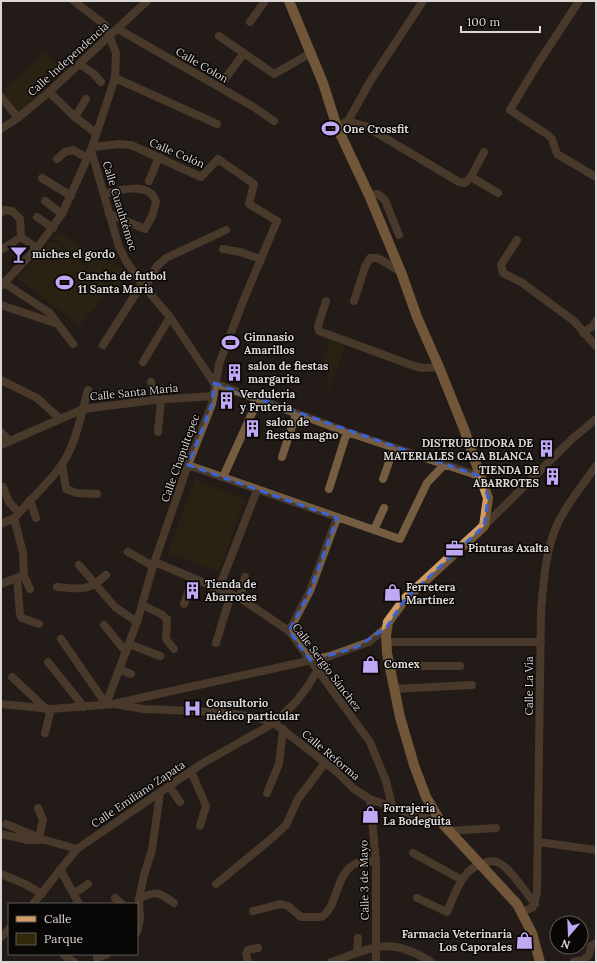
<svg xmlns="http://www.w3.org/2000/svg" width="597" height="963" viewBox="0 0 597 963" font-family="Lora,serif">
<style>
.green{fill:#32290a}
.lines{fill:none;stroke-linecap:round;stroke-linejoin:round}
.minor{stroke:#755d42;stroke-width:8}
.major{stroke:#d09e64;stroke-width:10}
.marked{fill:none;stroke:#3a63d8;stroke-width:3;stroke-dasharray:8 5;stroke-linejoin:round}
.labels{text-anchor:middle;stroke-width:3;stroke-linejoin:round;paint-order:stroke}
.street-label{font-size:11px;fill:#dcd7d5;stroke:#090706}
.poi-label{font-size:11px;font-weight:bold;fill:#dcd7d5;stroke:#090706;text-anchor:start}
</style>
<rect width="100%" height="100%" fill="#221b18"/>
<path class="green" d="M45,51L63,71L18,114L1,96V92Z
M57,232L125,270L128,276L117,288L53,238Z
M52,240L113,286L79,326L17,278Z
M331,338L346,344L330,388L325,386L330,371L320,368Z
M195,479L245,500L219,572L168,553Z"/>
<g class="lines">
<path class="minor" d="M579,1L537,65L510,110L548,135L552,139L557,154L596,177
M250,22L265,1
M118,29L252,106L274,121
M219,36L274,74L311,53
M79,64L93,73L101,82
M115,78L217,124
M224,80L244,53
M49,92L75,117L96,133
M1,97L18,118
M75,117L86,99
M348,121L371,80L423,1
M337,127L348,121L365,126L459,182L465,183L471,177L484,152
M1,129L18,118L49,92L147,1
M92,147L119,144L131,145L201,177L218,159L254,184L249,204L277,221L244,299L219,364L212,404L188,465L153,566L137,622L108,699V704
M91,150L119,247L126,261L142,284L170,317L214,383L347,432L482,477
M57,159L65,152L73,150L87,158
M471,177L498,193
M42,178L71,196
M149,181L159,157
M104,194C118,190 150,181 156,202L152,216L145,229L109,214
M369,195L378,194L385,200L399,235
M45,201L62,214
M1,213L4,210L12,211L20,219L21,237
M37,217L53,228
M21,237L37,248
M517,240L501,265L503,273L521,282L574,321L596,346
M223,249L240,252L260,259
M1,250L21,237
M4,283L50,313L58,324
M1,286L37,248L62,214L91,150L115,78L116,53L105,25L74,1
M145,287L157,266L166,258L226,230
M326,301L318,326L319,331L414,366L423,368L439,367
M354,301L365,267L370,258H378L401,272
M1,305L58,324L73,344
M583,333L593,326L596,321
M103,345L142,284
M143,362L170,317
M1,380L37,398L59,418
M151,382L155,400
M1,432L9,441
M158,432L161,400
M1,445L83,409L155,400L213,396
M282,457L296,414
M62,464L66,489L76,493L97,494
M188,465L400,539L427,483L444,465
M223,477L258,400
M383,479L394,448
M3,487L9,502L19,513
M329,489L347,432
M30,500L36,518
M14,518L23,553L24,576L30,589
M1,524L14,518L19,513C35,494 57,476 68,454C78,435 82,411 88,390
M484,526L572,439L596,419
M374,530L384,508
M128,552L153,566
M155,562L240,598L289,631L370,742L386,781L392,806
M79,565L115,607L137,622
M17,578L20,615L22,618L39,624
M1,584L21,576
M57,587C80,589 88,592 106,575
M219,588L257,490
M240,598L245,577
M184,604L193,578
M142,605L161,614L167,619L166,639L174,649
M104,625L126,652
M289,631L310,591L337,518
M61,639L106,704
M386,642H541
M216,643L231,594
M129,644L160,656
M48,662L84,707
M389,666H460
M119,669L131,674
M12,677L46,709
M394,689L472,685
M1,704L51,709L113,704L330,656L369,642L386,628
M115,704L143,709L218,712L256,717L274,723L337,772L354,789L370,799L417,816L441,822
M45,733L51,709
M191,771L206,806L200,826
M169,786L180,802
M267,793L279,764L283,729
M370,799L376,861V962
M38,808L43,820L39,837
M6,824L42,839
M448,831L496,828
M1,834L28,840H45L77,849
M539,842L596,850
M413,853L462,880
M60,869L79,904
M1,874L25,884L42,894
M216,884L271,839L286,825L298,799L325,763
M75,893L88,884
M115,898L122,904
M417,898L447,912C456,892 462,867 487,862C491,861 495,861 499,863C511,869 526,893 535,904
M139,899C156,890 159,892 174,903
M33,904L77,849L203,763L274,723L295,703L308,686L318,669
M253,911L281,904L288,906L301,917H321C338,909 335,871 357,863C363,861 370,861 376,861
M522,912L533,907L537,893L541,610C544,582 545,551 557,525C567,503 583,485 596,466
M137,932L140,920L139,899L144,875L152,850L160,793
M1,937L9,929
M357,953L358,938
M64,955L74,962
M97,958L107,954
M248,962L246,954L248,950L258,948
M331,962C374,947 390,936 431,962
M574,962L583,960L589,955L591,946L596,943"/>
<path class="major" d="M289,1L323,83L337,127L369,195L401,272L417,317L439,367L464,429L488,498L484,526L405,599L388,622L386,635L387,653L400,717L414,765L426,797L441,822L517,904L532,933L540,962"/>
</g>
<path d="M0 0H597V963H0ZM214,383L482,477L488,498L484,526L405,599L386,628L357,647L311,661L289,631L310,591L337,518L188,465L212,404Z" fill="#221b18" fill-opacity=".55" fill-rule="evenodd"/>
<path class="marked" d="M214,383L482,477L488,498L484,526L405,599L386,628L357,647L311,661L289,631L310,591L337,518L188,465L212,404Z"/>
<defs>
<symbol id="stadium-bare" viewBox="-9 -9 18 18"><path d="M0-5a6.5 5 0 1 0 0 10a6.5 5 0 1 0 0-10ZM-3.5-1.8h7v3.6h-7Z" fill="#c0a8f4" stroke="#090706" stroke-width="2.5" paint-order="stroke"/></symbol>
<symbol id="bar-bare" viewBox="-9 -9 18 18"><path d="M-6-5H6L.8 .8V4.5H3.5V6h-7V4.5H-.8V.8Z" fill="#c0a8f4" stroke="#090706" stroke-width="2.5" paint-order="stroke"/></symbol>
<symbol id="building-bare" viewBox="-9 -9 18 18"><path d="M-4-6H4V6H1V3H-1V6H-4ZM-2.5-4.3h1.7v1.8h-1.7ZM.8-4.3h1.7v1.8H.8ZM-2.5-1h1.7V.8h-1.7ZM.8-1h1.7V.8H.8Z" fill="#c0a8f4" stroke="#090706" stroke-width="2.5" paint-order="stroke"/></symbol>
<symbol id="office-bare" viewBox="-9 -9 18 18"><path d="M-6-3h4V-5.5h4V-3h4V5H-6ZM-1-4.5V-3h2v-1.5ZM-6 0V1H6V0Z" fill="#c0a8f4" stroke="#090706" stroke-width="2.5" paint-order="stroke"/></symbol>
<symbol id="shop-bare" viewBox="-9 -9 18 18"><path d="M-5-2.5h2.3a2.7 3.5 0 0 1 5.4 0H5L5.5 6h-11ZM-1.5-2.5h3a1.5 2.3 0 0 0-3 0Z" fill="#c0a8f4" stroke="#090706" stroke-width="2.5" paint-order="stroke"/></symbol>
<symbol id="hospital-bare" viewBox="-9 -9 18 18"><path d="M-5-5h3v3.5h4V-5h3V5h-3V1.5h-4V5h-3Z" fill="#c0a8f4" stroke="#090706" stroke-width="2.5" paint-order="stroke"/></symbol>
</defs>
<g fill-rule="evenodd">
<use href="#stadium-bare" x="318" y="116" width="25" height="25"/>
<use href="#bar-bare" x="6" y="242" width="25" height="25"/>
<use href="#stadium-bare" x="52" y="270" width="25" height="25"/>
<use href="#stadium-bare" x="218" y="330" width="25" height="25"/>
<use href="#building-bare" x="222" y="360" width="25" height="25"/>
<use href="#building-bare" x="214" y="388" width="25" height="25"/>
<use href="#building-bare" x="240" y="416" width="25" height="25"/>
<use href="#building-bare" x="534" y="436" width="25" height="25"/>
<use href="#building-bare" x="540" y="464" width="25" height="25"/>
<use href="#office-bare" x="442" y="536" width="25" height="25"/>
<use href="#building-bare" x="180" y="578" width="25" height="25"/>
<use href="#shop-bare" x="380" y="580" width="25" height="25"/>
<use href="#shop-bare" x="358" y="652" width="25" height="25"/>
<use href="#hospital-bare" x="180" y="696" width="25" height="25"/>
<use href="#shop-bare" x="358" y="802" width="25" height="25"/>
<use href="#shop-bare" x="512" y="928" width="25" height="25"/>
</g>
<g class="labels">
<g class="street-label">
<text transform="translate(68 59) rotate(-42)" y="4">Calle Independencia</text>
<text transform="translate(202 65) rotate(30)" y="4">Calle Colon</text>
<text transform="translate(177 153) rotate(23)" y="4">Calle Colón</text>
<text transform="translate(120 206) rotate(73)" y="4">Calle Cuauhtémoc</text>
<text transform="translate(134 392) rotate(-6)" y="4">Calle Santa María</text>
<text transform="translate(180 458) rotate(-70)" y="4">Calle Chapultepec</text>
<text transform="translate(327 667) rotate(53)" y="4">Calle Sergio Sánchez</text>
<text transform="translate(529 686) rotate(-90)" y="4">Calle La Vía</text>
<text transform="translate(331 755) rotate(40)" y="4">Calle Reforma</text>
<text transform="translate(138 794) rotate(-34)" y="4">Calle Emiliano Zapata</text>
<text transform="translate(364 880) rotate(-91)" y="4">Calle 3 de Mayo</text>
</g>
<g class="poi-label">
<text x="343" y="133">One Crossfit</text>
<text x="32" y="258">miches el gordo</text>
<text x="78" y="280">Cancha de futbol<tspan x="78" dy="13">11 Santa Maria</tspan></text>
<text x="244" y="341">Gimnasio<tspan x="244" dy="13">Amarillos</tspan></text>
<text x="248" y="370">salon de fiestas<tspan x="248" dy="13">margarita</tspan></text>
<text x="240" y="398">Verduleria<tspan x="240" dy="13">y Fruteria</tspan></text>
<text x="266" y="426">salon de<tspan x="266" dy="13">fiestas magno</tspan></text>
<text x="533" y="447" text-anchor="end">DISTRUBUIDORA DE<tspan x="533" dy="13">MATERIALES CASA BLANCA</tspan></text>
<text x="539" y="474" text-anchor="end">TIENDA DE<tspan x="539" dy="13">ABARROTES</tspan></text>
<text x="468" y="552">Pinturas Axalta</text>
<text x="205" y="588">Tienda de<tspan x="205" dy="13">Abarrotes</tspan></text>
<text x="406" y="591">Ferretera<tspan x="406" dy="13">Martínez</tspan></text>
<text x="384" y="668">Comex</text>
<text x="206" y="707">Consultorio<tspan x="206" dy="13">médico particular</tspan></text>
<text x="383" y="812">Forrajeria<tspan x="383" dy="13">La Bodeguita</tspan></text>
<text x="512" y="938" text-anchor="end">Farmacia Veterinaria<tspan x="512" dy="13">Los Caporales</tspan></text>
</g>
</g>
<rect width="597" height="963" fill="none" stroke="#dcd7d5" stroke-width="4"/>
<rect x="8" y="903" width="130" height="52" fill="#090706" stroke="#5d5a59"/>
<rect x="16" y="916" width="20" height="6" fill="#d09e64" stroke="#5d5a59"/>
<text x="44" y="923" font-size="12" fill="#dcd7d5">Calle</text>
<rect x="16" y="933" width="20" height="12" fill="#32290a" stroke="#5d5a59"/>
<text x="44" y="943" font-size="12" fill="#dcd7d5">Parque</text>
<g transform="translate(569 935) rotate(199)"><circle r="19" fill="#090706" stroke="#5d5a59"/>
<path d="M0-3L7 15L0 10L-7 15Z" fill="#c0a8f4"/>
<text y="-6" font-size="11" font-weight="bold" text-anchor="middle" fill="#dcd7d5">N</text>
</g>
<path d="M461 26v6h79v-6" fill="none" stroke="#dcd7d5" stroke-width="2"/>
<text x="467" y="26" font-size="12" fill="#dcd7d5" stroke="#090706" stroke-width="3" paint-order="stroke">100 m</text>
</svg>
